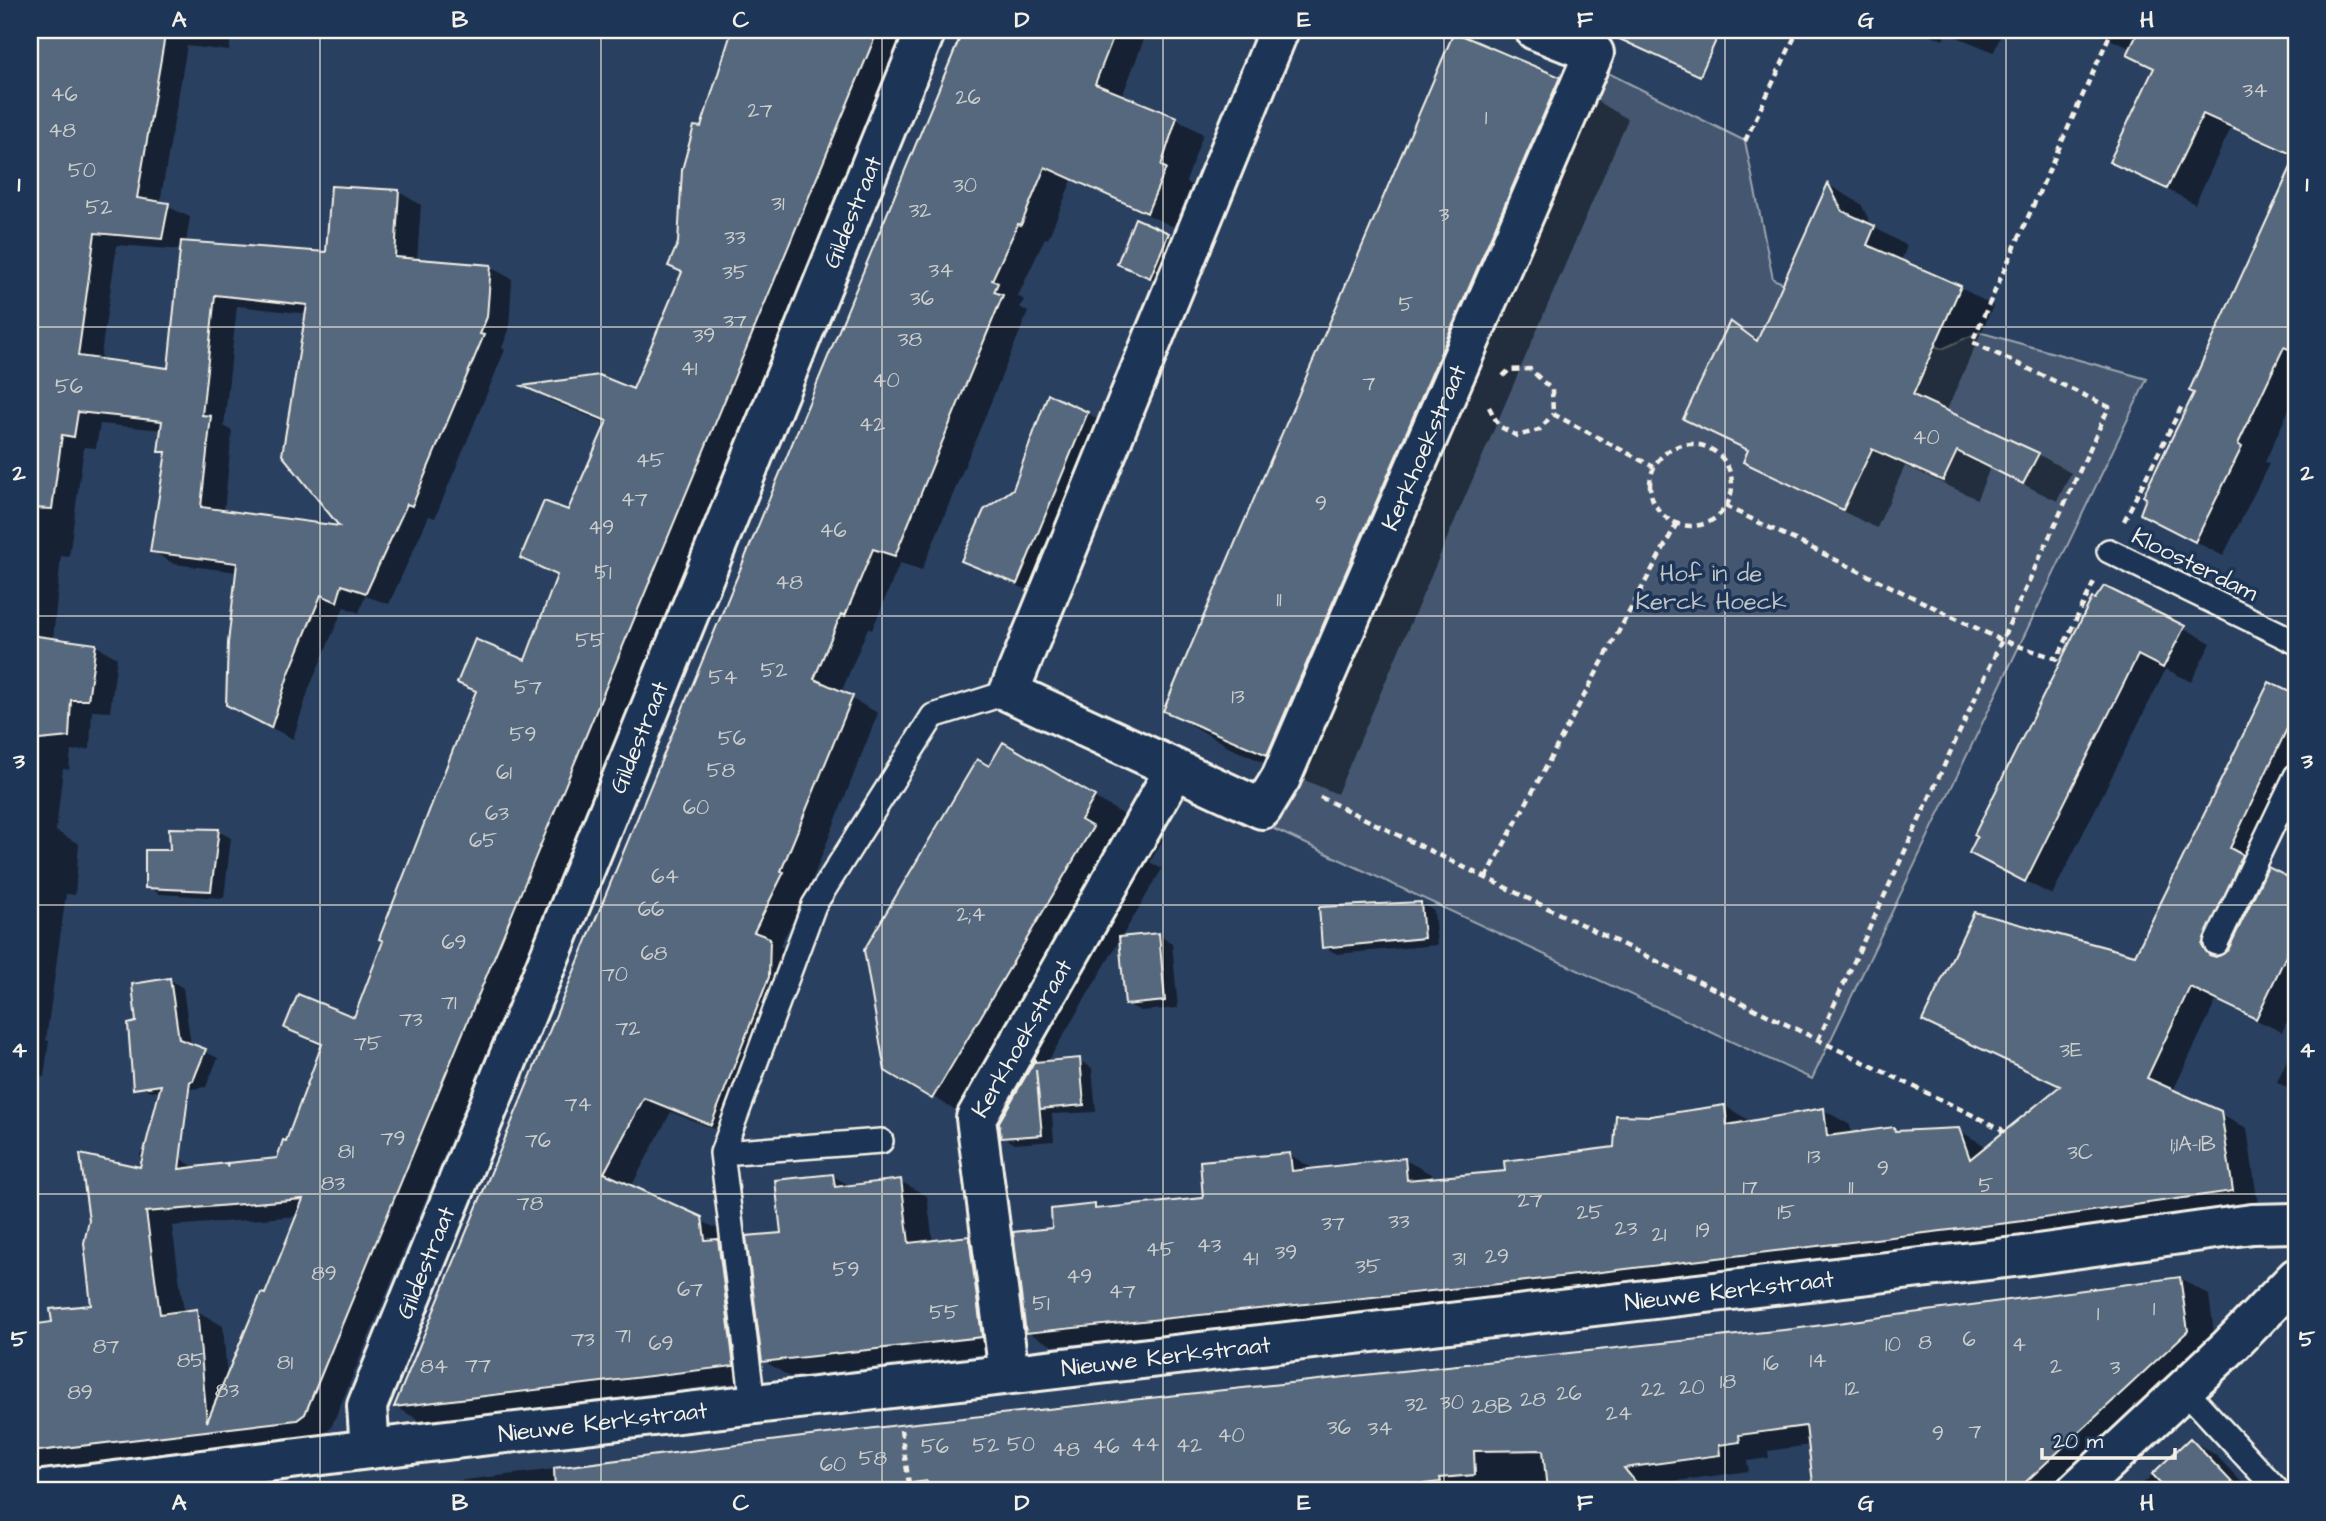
<svg xmlns="http://www.w3.org/2000/svg" width="2326" height="1521" viewBox="0 0 2326 1521" font-family="'Architects Daughter',sans-serif">
<style>
.green{fill:#445771;stroke:#9ca4ac;stroke-width:2}
.shadow{fill:#0007;fill-rule:evenodd}
.building{fill:#56677d;stroke:#f4f1e8;stroke-width:2;fill-rule:evenodd}
.lines{fill:none;stroke-linecap:round;stroke-linejoin:round}
.lane-casing{stroke:#f4f1e8;stroke-width:28}
.street-casing{stroke:#f4f1e8;stroke-width:44}
.path{stroke:#f4f1e8;stroke-width:4.5;stroke-dasharray:7 5;stroke-linecap:butt}
.lane{stroke:#1d3557;stroke-width:23}
.street{stroke:#1d3557;stroke-width:38}
.grid{fill:none;stroke:#f4f1e8;stroke-width:2;stroke-opacity:0.55}
.labels{text-anchor:middle;stroke-width:7;stroke-linejoin:round;paint-order:stroke}
.number-label{font-size:21px;fill:#cccecd}
.street-label{font-size:24px;fill:#f4f1e8;stroke:#1d3557}
.park-label{font-size:24px;fill:#bfc3c4;stroke:#1d3557}
.neatline{fill:none;stroke:#f4f1e8;stroke-width:2.5}
.grid-label{font-size:23px;text-anchor:middle;font-weight:bold;fill:#f4f1e8}
</style>
<rect width="100%" height="100%" fill="#2a4060"/>
<filter id="ink" filterUnits="userSpaceOnUse"><feTurbulence type="fractalNoise" baseFrequency=".0143" numOctaves="2"/><feDisplacementMap in="SourceGraphic" scale="14" xChannelSelector="R" yChannelSelector="G"/><feConvolveMatrix kernelMatrix="1 2 1 2 8 2 1 2 1" color-interpolation-filters="sRGB"/></filter>
<g filter="url(#ink)">
<path class="green" d="M1606,72L1745,141L1773,279L1942,349L1979,332L2147,379L1812,1079L1274,829Z"/>
<path class="shadow" d="M34,30H232L229,51L187,46L160,203L190,217L186,243L328,254L399,192L421,205L417,261L490,267L512,279L509,330L502,348L505,350L435,518L429,516L389,604L365,596L359,613L344,607L310,686L293,739L251,717L238,572L174,564L152,551L167,455L160,451L163,430L100,424L96,448L84,447L69,557L61,556L53,640L95,645L117,658L110,712L92,711L90,749L71,751L69,770L63,769L56,831L79,844L75,895L66,894L46,1040L49,1041L44,1077L30,1076V57ZM117,245L182,250L169,370L100,361ZM237,306L308,314L343,528L224,512L232,431L224,426Z
M742,30H910L331,1428L324,1434L30,1470V1326L54,1323L93,1307L142,1170L140,1153L180,1158L197,1169L278,1159L287,1144L323,1047L286,1028L355,1019L477,692L459,682L526,662L558,577L522,557L569,513L608,424L550,400L527,387L634,391L683,273L680,243L702,129L733,82ZM298,1216L266,1296L227,1377L223,1326L197,1311L184,1312L172,1226Z
M966,30H1138L1146,34L1122,97L1177,119L1203,134L1186,182L1191,185L1174,227L1072,180L1048,239L1045,238L1018,296L1024,300L1020,307L1028,312L922,570L900,563L872,630L868,628L841,693L878,713L809,888L780,946L796,955L795,993L738,1138L671,1112L631,1187L728,1234L760,1380L422,1422L396,1407Z
M1919,30H2003L1994,52L1947,33L1943,40Z
M2089,30H2296V158L2231,128L2195,204L2112,161L2156,69L2129,54L2132,49Z
M1559,79L1628,119L1337,794L1235,750L1165,710Z
M2296,160V394L2265,462L2269,464L2223,556L2142,514L2196,392L2191,390Z
M1829,185L1861,204L1872,226L1907,246L1901,261L1960,287L1993,306L1946,412L2038,454L2071,473L2057,501L1990,468L1977,499L1905,466L1877,528L1778,480L1746,461L1749,452L1685,418L1731,323L1760,340Z
M1168,234L1181,242L1164,284L1119,263Z
M1087,413L1110,426L1040,596L963,560L1014,490Z
M2093,600L2184,628L2211,643L2191,682L2166,669L2052,895L1971,853Z
M2269,684L2296,697V778L2255,863L2296,883V1003L2282,1032L2216,1001L2173,1091L2247,1128L2258,1205L2042,1236L1545,1296L1053,1346L1027,1332L1053,1230L1094,1206L1101,1210L1205,1200L1290,1155L1315,1170L1405,1160L1431,1174V1179L1507,1173L1615,1148L1651,1118L1725,1106L1750,1121L1824,1110L1850,1125L1851,1135L1894,1129L1900,1133L1958,1130L1984,1145L1986,1149L2061,1088L1924,1020L2136,957Z
M990,768L1073,785L1164,838L1150,862L1162,869L1047,1063L1079,1060L1092,1068L1096,1112L1052,1114L1054,1141L1015,1144L886,1070Z
M218,831L231,838L224,898L160,894L147,887L172,852Z
M1421,903L1434,911L1437,945L1337,954L1324,947Z
M1159,935L1172,943L1178,1008L1140,1011L1127,1004Z
M170,980L183,988L191,1045L218,1058L206,1087L165,1093L148,1090L134,1082L138,1023Z
M2296,1040V1093L2277,1082Z
M833,1176L852,1187L900,1181L927,1196L933,1242L969,1238L995,1253L1008,1351L790,1377L764,1361L783,1234Z
M2180,1278L2209,1295L2216,1348L2063,1491H1816L1810,1445L1768,1451L1769,1458L1747,1461L1749,1471L1648,1485L1654,1491H375L907,1426L1793,1331Z
M2190,1440L2216,1455L2250,1491H2135Z"/>
<path class="building" d="M30,30H166L137,198L169,203L162,239L95,233L78,356L168,368L181,241L326,252L331,186L399,190L395,257L491,265L487,317L480,334L484,335L412,506L407,504L366,593L342,585L337,602L321,595L289,673L271,728L226,705L228,643L237,563L150,552L166,452H158L162,421L78,412L74,437L62,435L52,509L30,508ZM215,295L307,305L282,455L339,526L201,507L211,416L202,415Z
M732,30H878L305,1414L297,1420L30,1452V1325L52,1322L50,1309L91,1305L84,1243L89,1220L80,1154L140,1167L161,1085L133,1089L128,1024L136,1022L132,984L170,978L179,1039L206,1049L193,1081H190L179,1169L227,1163V1167L228,1163L277,1158L283,1140L286,1141L322,1044L284,1028L298,994L354,1017L383,941L379,939L476,691L457,683L475,639L525,660L557,575L520,558L544,501L568,510L607,421L522,386L599,375L633,389L682,272L668,266L678,243L682,170L694,126L701,127ZM303,1199L265,1294L261,1293L207,1422L197,1309L160,1314L146,1212Z
M963,30H1116L1095,84L1177,117L1161,166L1166,168L1147,213L1045,167L1021,225L1018,224L992,280L998,283L994,292L1003,295L895,556L873,549L845,616L841,614L814,679L853,696L781,871L784,872L754,932L770,938L769,977L711,1125L644,1098L604,1173L702,1217L705,1240L718,1239L734,1366L394,1407Z
M1600,30H1699L1717,38L1700,76Z
M2139,30H2296V352L2284,347L2238,444L2242,447L2195,542L2140,514L2146,498L2143,496L2194,393L2189,391L2296,156L2203,114L2167,189L2109,162L2154,68L2127,55Z
M1454,32L1560,77L1267,755L1163,711Z
M1828,183L1842,211L1875,226L1867,245L1961,286L1913,395L2039,453L2023,484L1957,451L1943,481L1872,449L1843,510L1743,462L1748,450L1683,419L1730,321L1757,341Z
M1135,218L1169,233L1150,278L1117,264Z
M1048,394L1088,412L1017,584L961,561L984,510L1013,489Z
M2104,586L2185,626L2163,668L2138,655L2025,882L1969,853L1977,837L1974,835L2092,598L2095,599Z
M30,635L96,644L88,700H71L69,737L30,741Z
M2269,682L2296,695V710L2230,848L2243,855L2202,945L2209,955L2216,957L2228,950L2268,867L2296,881V935L2256,1019L2190,987L2147,1078L2221,1111L2233,1191L2016,1222L1518,1282L1026,1333L1013,1232L1052,1228L1051,1209L1095,1204V1209L1203,1198L1200,1161L1290,1153L1292,1171L1405,1158L1407,1180L1505,1171L1504,1161L1614,1147L1616,1115L1651,1116L1725,1105L1727,1125L1824,1108L1827,1136L1894,1127L1895,1131L1959,1128L1970,1159L2060,1086L1922,1021L1974,912L2135,955Z
M1003,742L1095,796L1081,820L1093,827L932,1099L885,1071L864,950L977,759L989,766Z
M169,828L219,829L211,891L145,888V850H170Z
M1421,902L1424,938L1322,948L1319,907Z
M1159,933L1165,1001L1125,1005L1119,937Z
M1080,1058L1084,1105L1040,1109L1036,1070L1042,1135L1001,1138L999,1122L1035,1060V1062Z
M833,1174L835,1187L901,1179L909,1243L969,1236L982,1337L762,1362L746,1236L781,1233L775,1180Z
M2180,1277L2188,1331L2016,1491H1814L1806,1426L1739,1435L1740,1442L1719,1445L1720,1455L1624,1468L1643,1491H1547L1543,1450L1474,1451L1475,1475L1440,1478L1441,1482L1406,1486L1407,1491H929L927,1481L851,1491H555L554,1468L907,1424L1793,1329Z
M2190,1438L2240,1491H2168L2152,1474Z"/>
<g class="lines">
<defs>
<path id="lane" d="M2109,551L2296,642
M2216,943L2296,776
M722,1153L881,1141
M2184,1389L2278,1491
M753,1404L722,1153L814,905L933,716L1009,692"/>
<g id="street">
<path id="s1" d="M1279,30L1009,692L1262,809L1281,778L1594,53L1535,30"/>
<path id="s2" d="M1009,1374L976,1118L1174,771"/>
<path id="s3" d="M370,1449L367,1406L926,30"/>
<path id="s4" d="M35,1491L370,1449L2023,1256L2252,1224L2296,1223"/>
<path d="M2076,1491L2229,1347L2296,1278"/>
</g>
</defs>
<use href="#lane" class="lane-casing"/>
<use href="#street" class="street-casing"/>
<path class="path" d="M1745,141L1798,30
M1503,376L1509,370L1530,369L1552,390L1553,414L1654,467
M1489,407L1499,426L1517,436L1539,430L1553,414
M1650 485a41 41 0 1 1 82 0a41 41 0 1 1-82 0Z
M1725,506L2001,640L2057,659L2094,582
M2124,521L2182,406
M1320,797L2001,1129L2003,1133
M1486,878L1677,523
M1818,1040L2109,407L1972,342L2112,30
M901,1430L910,1491"/>
<use href="#lane" class="lane"/>
<use href="#street" class="street"/>
</g>
</g>
<path class="grid" d="M320,30V1491M601,30V1491M882,30V1491M1163,30V1491M1444,30V1491M1725,30V1491M2006,30V1491M30,327H2296M30,616H2296M30,905H2296M30,1194H2296"/>
<g class="labels">
<g class="number-label">
<text x="2255" y="97">34</text>
<text x="64" y="101">46</text>
<text x="968" y="104">26</text>
<text x="760" y="117">27</text>
<text x="1486" y="124">1</text>
<text x="62" y="137">48</text>
<text x="82" y="177">50</text>
<text x="965" y="192">30</text>
<text x="778" y="210">31</text>
<text x="99" y="214">52</text>
<text x="920" y="217">32</text>
<text x="1444" y="221">3</text>
<text x="735" y="244">33</text>
<text x="941" y="277">34</text>
<text x="735" y="279">35</text>
<text x="922" y="305">36</text>
<text x="1406" y="311">5</text>
<text x="735" y="328">37</text>
<text x="704" y="342">39</text>
<text x="910" y="346">38</text>
<text x="689" y="375">41</text>
<text x="886" y="387">40</text>
<text x="1369" y="390">7</text>
<text x="69" y="393">56</text>
<text x="872" y="431">42</text>
<text x="1926" y="444">40</text>
<text x="650" y="467">45</text>
<text x="634" y="506">47</text>
<text x="1321" y="510">9</text>
<text x="601" y="534">49</text>
<text x="833" y="537">46</text>
<text x="603" y="579">51</text>
<text x="789" y="589">48</text>
<text x="1279" y="606">11</text>
<text x="590" y="647">55</text>
<text x="774" y="677">52</text>
<text x="723" y="684">54</text>
<text x="528" y="694">57</text>
<text x="1238" y="703">13</text>
<text x="523" y="741">59</text>
<text x="732" y="745">56</text>
<text x="721" y="777">58</text>
<text x="504" y="779">61</text>
<text x="696" y="814">60</text>
<text x="497" y="820">63</text>
<text x="483" y="847">65</text>
<text x="665" y="883">64</text>
<text x="651" y="916">66</text>
<text x="971" y="921">2;4</text>
<text x="454" y="949">69</text>
<text x="654" y="960">68</text>
<text x="615" y="981">70</text>
<text x="449" y="1009">71</text>
<text x="411" y="1026">73</text>
<text x="628" y="1035">72</text>
<text x="368" y="1050">75</text>
<text x="2071" y="1057">3E</text>
<text x="578" y="1111">74</text>
<text x="393" y="1145">79</text>
<text x="538" y="1147">76</text>
<text x="2193" y="1151">1;1A-1B</text>
<text x="346" y="1158">81</text>
<text x="2080" y="1159">3C</text>
<text x="1814" y="1163">13</text>
<text x="1883" y="1175">9</text>
<text x="333" y="1190">83</text>
<text x="1986" y="1192">5</text>
<text x="1750" y="1194">17</text>
<text x="1851" y="1194">11</text>
<text x="1530" y="1207">27</text>
<text x="530" y="1210">78</text>
<text x="1590" y="1219">25</text>
<text x="1786" y="1219">15</text>
<text x="1399" y="1228">33</text>
<text x="1333" y="1230">37</text>
<text x="1626" y="1235">23</text>
<text x="1703" y="1237">19</text>
<text x="1659" y="1241">21</text>
<text x="1209" y="1252">43</text>
<text x="1160" y="1256">45</text>
<text x="1286" y="1259">39</text>
<text x="1497" y="1263">29</text>
<text x="1250" y="1265">41</text>
<text x="1459" y="1265">31</text>
<text x="1368" y="1273">35</text>
<text x="846" y="1276">59</text>
<text x="324" y="1280">89</text>
<text x="1079" y="1283">49</text>
<text x="690" y="1296">67</text>
<text x="1122" y="1298">47</text>
<text x="1041" y="1310">51</text>
<text x="2154" y="1315">1</text>
<text x="944" y="1319">55</text>
<text x="2098" y="1320">1</text>
<text x="623" y="1342">71</text>
<text x="583" y="1346">73</text>
<text x="1969" y="1346">6</text>
<text x="1925" y="1349">8</text>
<text x="661" y="1350">69</text>
<text x="1893" y="1351">10</text>
<text x="2019" y="1351">4</text>
<text x="106" y="1353">87</text>
<text x="191" y="1367">85</text>
<text x="1818" y="1367">14</text>
<text x="285" y="1369">81</text>
<text x="1771" y="1370">16</text>
<text x="478" y="1372">77</text>
<text x="434" y="1373">84</text>
<text x="2056" y="1373">2</text>
<text x="2115" y="1374">3</text>
<text x="1728" y="1388">18</text>
<text x="1692" y="1394">20</text>
<text x="1852" y="1395">12</text>
<text x="1653" y="1396">22</text>
<text x="227" y="1397">83</text>
<text x="80" y="1399">89</text>
<text x="1569" y="1400">26</text>
<text x="1533" y="1406">28</text>
<text x="1452" y="1409">30</text>
<text x="1416" y="1411">32</text>
<text x="1492" y="1413">28B</text>
<text x="1619" y="1420">24</text>
<text x="1339" y="1434">36</text>
<text x="1380" y="1435">34</text>
<text x="1975" y="1438">7</text>
<text x="1938" y="1440">9</text>
<text x="1231" y="1442">40</text>
<text x="1021" y="1451">50</text>
<text x="1145" y="1451">44</text>
<text x="986" y="1452">52</text>
<text x="1189" y="1452">42</text>
<text x="935" y="1453">56</text>
<text x="1106" y="1453">46</text>
<text x="1066" y="1456">48</text>
<text x="873" y="1465">58</text>
<text x="833" y="1471">60</text>
</g>
<g class="street-label">
<text dy="8" stroke="none"><textPath href="#s3" startOffset="1332">Gildestraat</textPath></text>
<text dy="8" stroke="none"><textPath href="#s1" startOffset="1390">Kerkhoekstraat</textPath></text>
<text transform="translate(2195 564) rotate(26)" y="8">Kloosterdam</text>
<text dy="8" stroke="none"><textPath href="#s3" startOffset="765">Gildestraat</textPath></text>
<text dy="8" stroke="none"><textPath href="#s2" startOffset="350">Kerkhoekstraat</textPath></text>
<text dy="8" stroke="none"><textPath href="#s3" startOffset="198">Gildestraat</textPath></text>
<text dy="8" stroke="none"><textPath href="#s4" startOffset="1706">Nieuwe Kerkstraat</textPath></text>
<text dy="8" stroke="none"><textPath href="#s4" startOffset="1139">Nieuwe Kerkstraat</textPath></text>
<text dy="8" stroke="none"><textPath href="#s4" startOffset="572">Nieuwe Kerkstraat</textPath></text>
</g>
<g class="park-label">
<text x="1711" y="581">Hof in de<tspan x="1711" dy="28">Kerck Hoeck</tspan></text>
</g>
</g>
<rect width="2326" height="1521" fill="none" stroke="#1d3557" stroke-width="77"/>
<path d="M2042 1448v10h133v-10" fill="none" stroke="#f4f1e8" stroke-width="3.5"/>
<text x="2053" y="1448" font-size="21" fill="#f4f1e8" stroke="#1d3557" stroke-width="5" paint-order="stroke">20 m</text>
<rect x="38" y="38" width="2250" height="1444" class="neatline"/>
<g class="grid-label">
<text x="179" y="27">A</text>
<text x="460" y="27">B</text>
<text x="741" y="27">C</text>
<text x="1022" y="27">D</text>
<text x="1304" y="27">E</text>
<text x="1585" y="27">F</text>
<text x="1866" y="27">G</text>
<text x="2147" y="27">H</text>
<text x="19" y="191">1</text>
<text x="2307" y="191">1</text>
<text x="19" y="480">2</text>
<text x="2307" y="480">2</text>
<text x="19" y="768">3</text>
<text x="2307" y="768">3</text>
<text x="19" y="1057">4</text>
<text x="2307" y="1057">4</text>
<text x="19" y="1346">5</text>
<text x="2307" y="1346">5</text>
<text x="179" y="1510">A</text>
<text x="460" y="1510">B</text>
<text x="741" y="1510">C</text>
<text x="1022" y="1510">D</text>
<text x="1304" y="1510">E</text>
<text x="1585" y="1510">F</text>
<text x="1866" y="1510">G</text>
<text x="2147" y="1510">H</text>
</g>
</svg>
